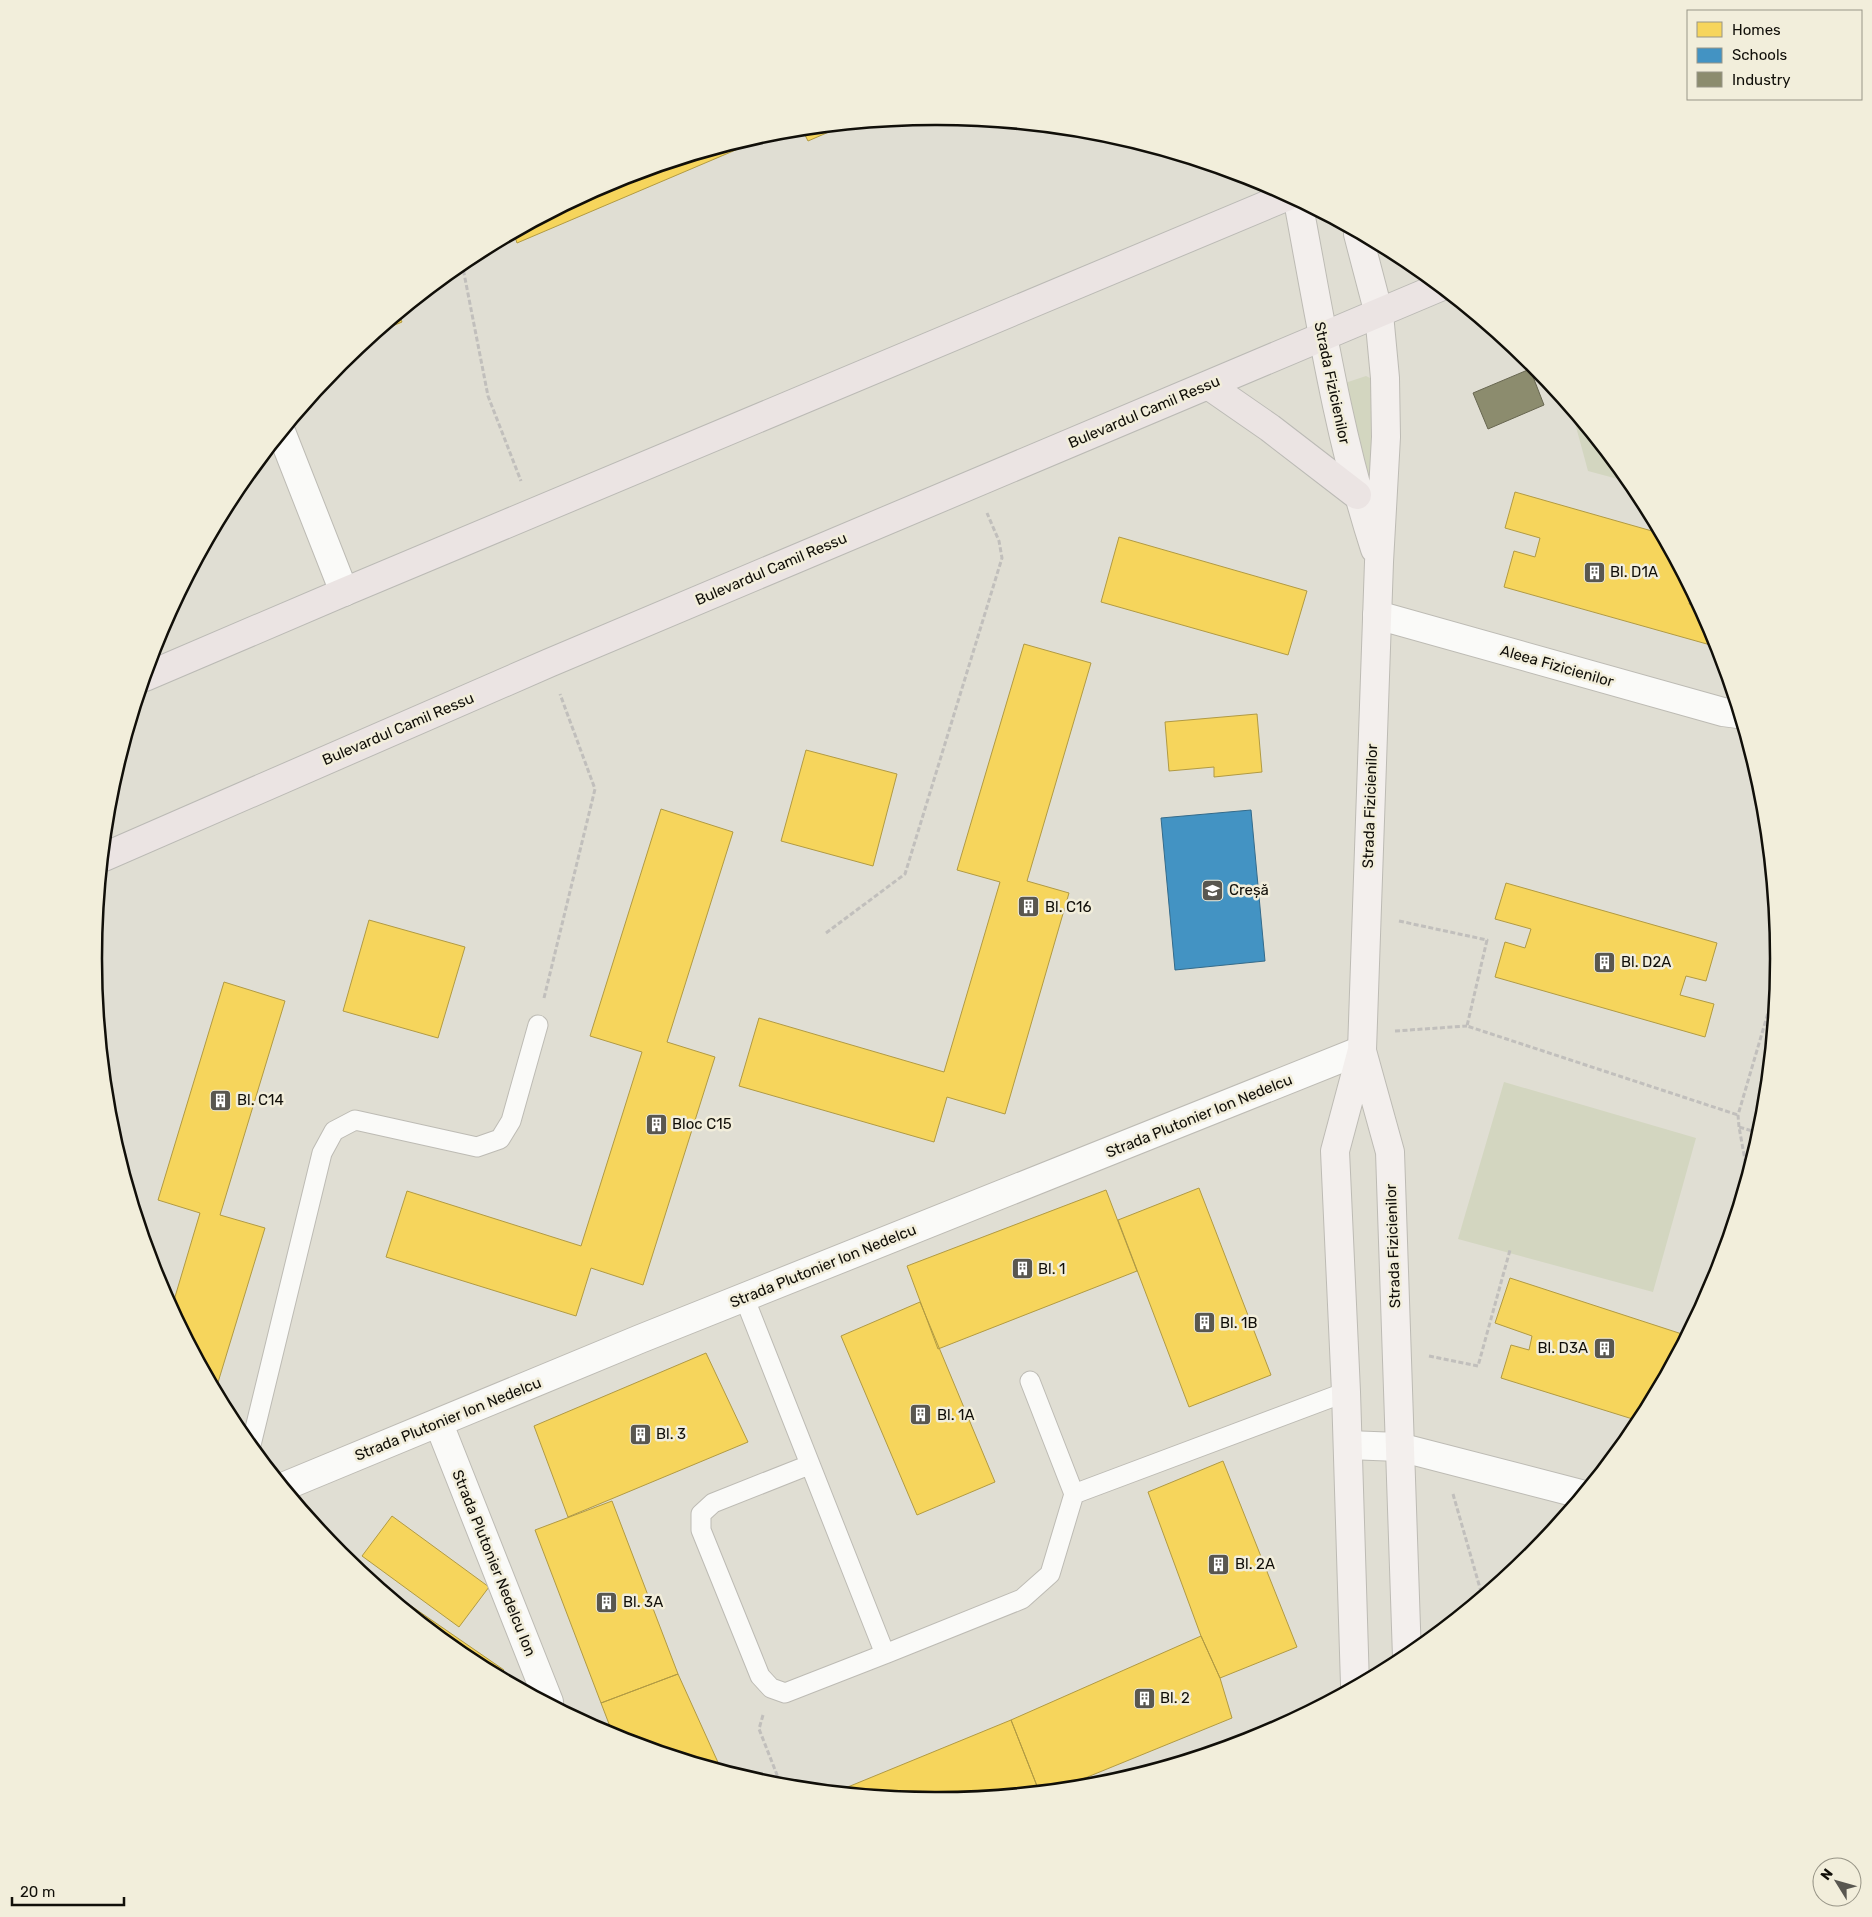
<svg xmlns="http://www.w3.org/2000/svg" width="1872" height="1917" viewBox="0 0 1872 1917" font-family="Rubik,sans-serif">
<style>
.green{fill:#d3d6c0}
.homes{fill:#f6d55c;stroke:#b19a43}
.schools{fill:#4393c3;stroke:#346b8b}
.industry{fill:#8c8c6e;stroke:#676650}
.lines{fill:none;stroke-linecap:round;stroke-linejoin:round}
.lane-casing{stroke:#bdbbb4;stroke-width:21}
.street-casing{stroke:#bdbbb4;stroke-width:30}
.secondary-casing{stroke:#bdbbb4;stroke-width:30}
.primary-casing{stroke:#bbbab5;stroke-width:30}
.path{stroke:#c1bfbc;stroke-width:3;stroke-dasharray:5 2.5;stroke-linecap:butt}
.lane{stroke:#fafaf8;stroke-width:19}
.street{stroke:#fafaf8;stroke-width:28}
.secondary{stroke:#f3efed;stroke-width:28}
.primary{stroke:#ebe4e3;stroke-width:28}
.labels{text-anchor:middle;stroke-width:5;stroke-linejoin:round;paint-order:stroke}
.street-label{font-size:15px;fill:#110f09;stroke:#f2eedb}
.poi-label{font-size:15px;fill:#110f09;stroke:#f2eedb;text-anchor:start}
.rim{fill:none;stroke:#110f09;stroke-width:2.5}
</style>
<rect width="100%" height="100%" fill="#e0ded3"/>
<path class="green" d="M1366,376L1372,379L1375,514L1345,383Z
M1572,412L1629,482L1588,471Z
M1504,1082L1696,1138L1653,1292L1458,1239Z"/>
<path class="homes" d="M845,125L808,141L802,129Z
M772,132H778L517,243L514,234L614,180Z
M399,315L402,322L378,332Z
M1515,492L1659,533L1692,595L1689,604L1698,607L1714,636V646L1504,587L1514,551L1535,557L1540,538L1505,528Z
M1119,537L1307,591L1288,655L1101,602Z
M1024,644L1091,663L1027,881L1069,893L1005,1114L947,1097L934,1142L739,1086L759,1018L944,1072L1000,882L957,870Z
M1257,714L1262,772L1214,777V767L1169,771L1165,722Z
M806,750L897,774L873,866L781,841Z
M661,809L733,832L667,1042L715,1057L643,1285L591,1268L576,1316L386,1257L407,1191L581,1246L642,1052L590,1036Z
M1506,883L1717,943L1706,981L1686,976L1680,995L1714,1004L1705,1037L1495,977L1505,942L1525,948L1531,929L1495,919Z
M369,920L465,947L438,1038L343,1011Z
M224,982L285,1001L220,1215L265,1228L216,1389L172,1307L200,1213L158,1200Z
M1199,1188L1271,1375L1189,1407L1118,1220Z
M1106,1190L1137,1271L938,1349L907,1266Z
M1510,1278L1685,1335L1639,1421L1501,1378L1511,1345L1529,1350L1532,1336L1495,1323Z
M920,1302L995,1482L917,1515L841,1336Z
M706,1353L748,1442L568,1517L534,1426Z
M1223,1461L1297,1647L1220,1678L1201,1636L1148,1492Z
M612,1501L678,1674L601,1703L535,1530Z
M392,1516L489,1587L459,1627L362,1556Z
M401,1599L504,1670L499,1676L468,1659L399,1602Z
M1201,1636L1220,1678L1232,1718L1058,1789L1039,1791L1011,1720Z
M678,1674L721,1769L614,1737L601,1703Z
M1011,1720L1039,1791L936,1801L838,1791Z"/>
<path class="schools" d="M1251,810L1265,961L1175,970L1161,818Z"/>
<path class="industry" d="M1530,369L1544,405L1488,429L1473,393Z"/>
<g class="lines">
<defs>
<path id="lane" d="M744,1297L885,1654L1022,1599L1050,1574L1074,1494L1346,1392
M1030,1381L1074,1494
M251,1445L322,1153L334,1131L355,1120L477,1147L500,1139L511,1121L538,1025
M809,1465L713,1503L701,1514V1530L760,1676L771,1688L785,1693L885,1654"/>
<path id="street" d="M282,434L344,592
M1377,615L1723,712L1738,714
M439,1424L549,1702
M1348,1445L1399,1447L1581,1494
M285,1486L640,1339L1362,1050"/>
<path id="secondary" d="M1298,201C1320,318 1338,435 1375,549
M1362,1051L1390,1152L1407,1657
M1355,1685L1346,1392L1335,1151L1362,1050L1379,562L1386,437L1385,378L1379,314L1358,234"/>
<path id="primary" d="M1208,385L1270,428L1357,495
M145,677L344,592L1288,196
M104,857L549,663L1440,287"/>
</defs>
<use href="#lane" class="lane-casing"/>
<use href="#street" class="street-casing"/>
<use href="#secondary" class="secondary-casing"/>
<use href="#primary" class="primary-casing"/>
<path class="path" d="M462,263L488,396L521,481
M1399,921L1487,940L1467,1026L1738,1115
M826,933L905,874L1002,558L999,541L987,513
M544,998L595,789L560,694
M1395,1031L1467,1026
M1739,1127L1738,1115L1775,989
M1747,1171L1739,1127L1759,1133
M1429,1356L1478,1366L1510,1250
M1453,1494L1482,1595
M763,1715L759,1729L781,1785"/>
<use href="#lane" class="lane"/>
<use href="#street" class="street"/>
<use href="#secondary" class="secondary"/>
<use href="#primary" class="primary"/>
</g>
<defs>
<symbol id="building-square" viewBox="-11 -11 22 22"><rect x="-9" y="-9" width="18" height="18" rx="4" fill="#595750" stroke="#f2eedb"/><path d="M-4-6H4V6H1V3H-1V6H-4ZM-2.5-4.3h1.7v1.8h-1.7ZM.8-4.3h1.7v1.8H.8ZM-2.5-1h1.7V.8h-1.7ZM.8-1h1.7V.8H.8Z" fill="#fff"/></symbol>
<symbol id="school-square" viewBox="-11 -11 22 22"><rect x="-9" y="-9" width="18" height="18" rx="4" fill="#595750" stroke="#f2eedb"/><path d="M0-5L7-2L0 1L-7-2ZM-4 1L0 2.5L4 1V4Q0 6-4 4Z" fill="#fff"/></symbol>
</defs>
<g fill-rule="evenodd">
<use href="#building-square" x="1582" y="560" width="25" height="25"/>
<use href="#school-square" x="1200" y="878" width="25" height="25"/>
<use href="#building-square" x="1016" y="894" width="25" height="25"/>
<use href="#building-square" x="1592" y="950" width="25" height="25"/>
<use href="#building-square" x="208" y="1088" width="25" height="25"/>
<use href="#building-square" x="644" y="1112" width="25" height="25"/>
<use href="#building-square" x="1010" y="1256" width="25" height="25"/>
<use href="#building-square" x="1192" y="1310" width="25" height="25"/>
<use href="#building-square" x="1592" y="1336" width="25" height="25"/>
<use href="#building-square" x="908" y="1402" width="25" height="25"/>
<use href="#building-square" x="628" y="1422" width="25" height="25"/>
<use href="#building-square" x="1206" y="1552" width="25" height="25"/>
<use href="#building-square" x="594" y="1590" width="25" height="25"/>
<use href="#building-square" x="1132" y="1686" width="25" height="25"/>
</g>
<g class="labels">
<g class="street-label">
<text transform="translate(1332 383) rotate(78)" y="5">Strada Fizicienilor</text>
<text transform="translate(1144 412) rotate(-23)" y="5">Bulevardul Camil Ressu</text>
<text transform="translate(771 569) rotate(-23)" y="5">Bulevardul Camil Ressu</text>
<text transform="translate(1557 666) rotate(16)" y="5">Aleea Fizicienilor</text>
<text transform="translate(398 729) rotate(-23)" y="5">Bulevardul Camil Ressu</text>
<text transform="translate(1370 806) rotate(-88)" y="5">Strada Fizicienilor</text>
<text transform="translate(1199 1116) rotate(-22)" y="5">Strada Plutonier Ion Nedelcu</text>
<text transform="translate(1393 1246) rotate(-92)" y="5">Strada Fizicienilor</text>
<text transform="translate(823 1266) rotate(-22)" y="5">Strada Plutonier Ion Nedelcu</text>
<text transform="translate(448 1419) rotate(-22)" y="5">Strada Plutonier Ion Nedelcu</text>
<text transform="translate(494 1563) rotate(68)" y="5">Strada Plutonier Nedelcu Ion</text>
</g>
<g class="poi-label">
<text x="1610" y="577">Bl. D1A</text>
<text x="1229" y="895">Creșă</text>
<text x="1045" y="912">Bl. C16</text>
<text x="1621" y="967">Bl. D2A</text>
<text x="237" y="1105">Bl. C14</text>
<text x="672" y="1129">Bloc C15</text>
<text x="1038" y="1274">Bl. 1</text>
<text x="1220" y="1328">Bl. 1B</text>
<text x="1588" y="1353" text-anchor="end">Bl. D3A</text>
<text x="937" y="1420">Bl. 1A</text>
<text x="656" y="1439">Bl. 3</text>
<text x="1235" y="1569">Bl. 2A</text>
<text x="623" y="1607">Bl. 3A</text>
<text x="1160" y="1703">Bl. 2</text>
</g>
</g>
<path d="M0 0H1872V1917H0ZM935 125H937A833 833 0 0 1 1770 958V959A833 833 0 0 1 937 1792H935A833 833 0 0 1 102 959V958A833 833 0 0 1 935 125Z" fill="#f2eedb" fill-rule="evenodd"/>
<path class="rim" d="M935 125H937A833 833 0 0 1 1770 958V959A833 833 0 0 1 937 1792H935A833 833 0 0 1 102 959V958A833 833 0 0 1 935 125Z"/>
<rect x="1687" y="10" width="175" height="90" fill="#f2eedb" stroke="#989587"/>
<rect x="1697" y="22" width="25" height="15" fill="#f6d55c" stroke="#989587"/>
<text x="1732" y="35" font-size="15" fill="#110f09">Homes</text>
<rect x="1697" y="48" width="25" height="15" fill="#4393c3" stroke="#989587"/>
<text x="1732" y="60" font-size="15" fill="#110f09">Schools</text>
<rect x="1697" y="72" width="25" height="15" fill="#8c8c6e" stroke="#989587"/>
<text x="1732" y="85" font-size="15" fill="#110f09">Industry</text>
<g transform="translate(1837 1882) rotate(307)"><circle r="24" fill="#f2eedb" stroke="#989587"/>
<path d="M0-4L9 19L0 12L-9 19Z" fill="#595750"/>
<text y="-8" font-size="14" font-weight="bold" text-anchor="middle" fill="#110f09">N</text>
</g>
<path d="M12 1897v8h112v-8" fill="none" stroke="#110f09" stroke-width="2.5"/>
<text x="20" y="1897" font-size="15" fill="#110f09" stroke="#f2eedb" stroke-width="4" paint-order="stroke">20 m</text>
</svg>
